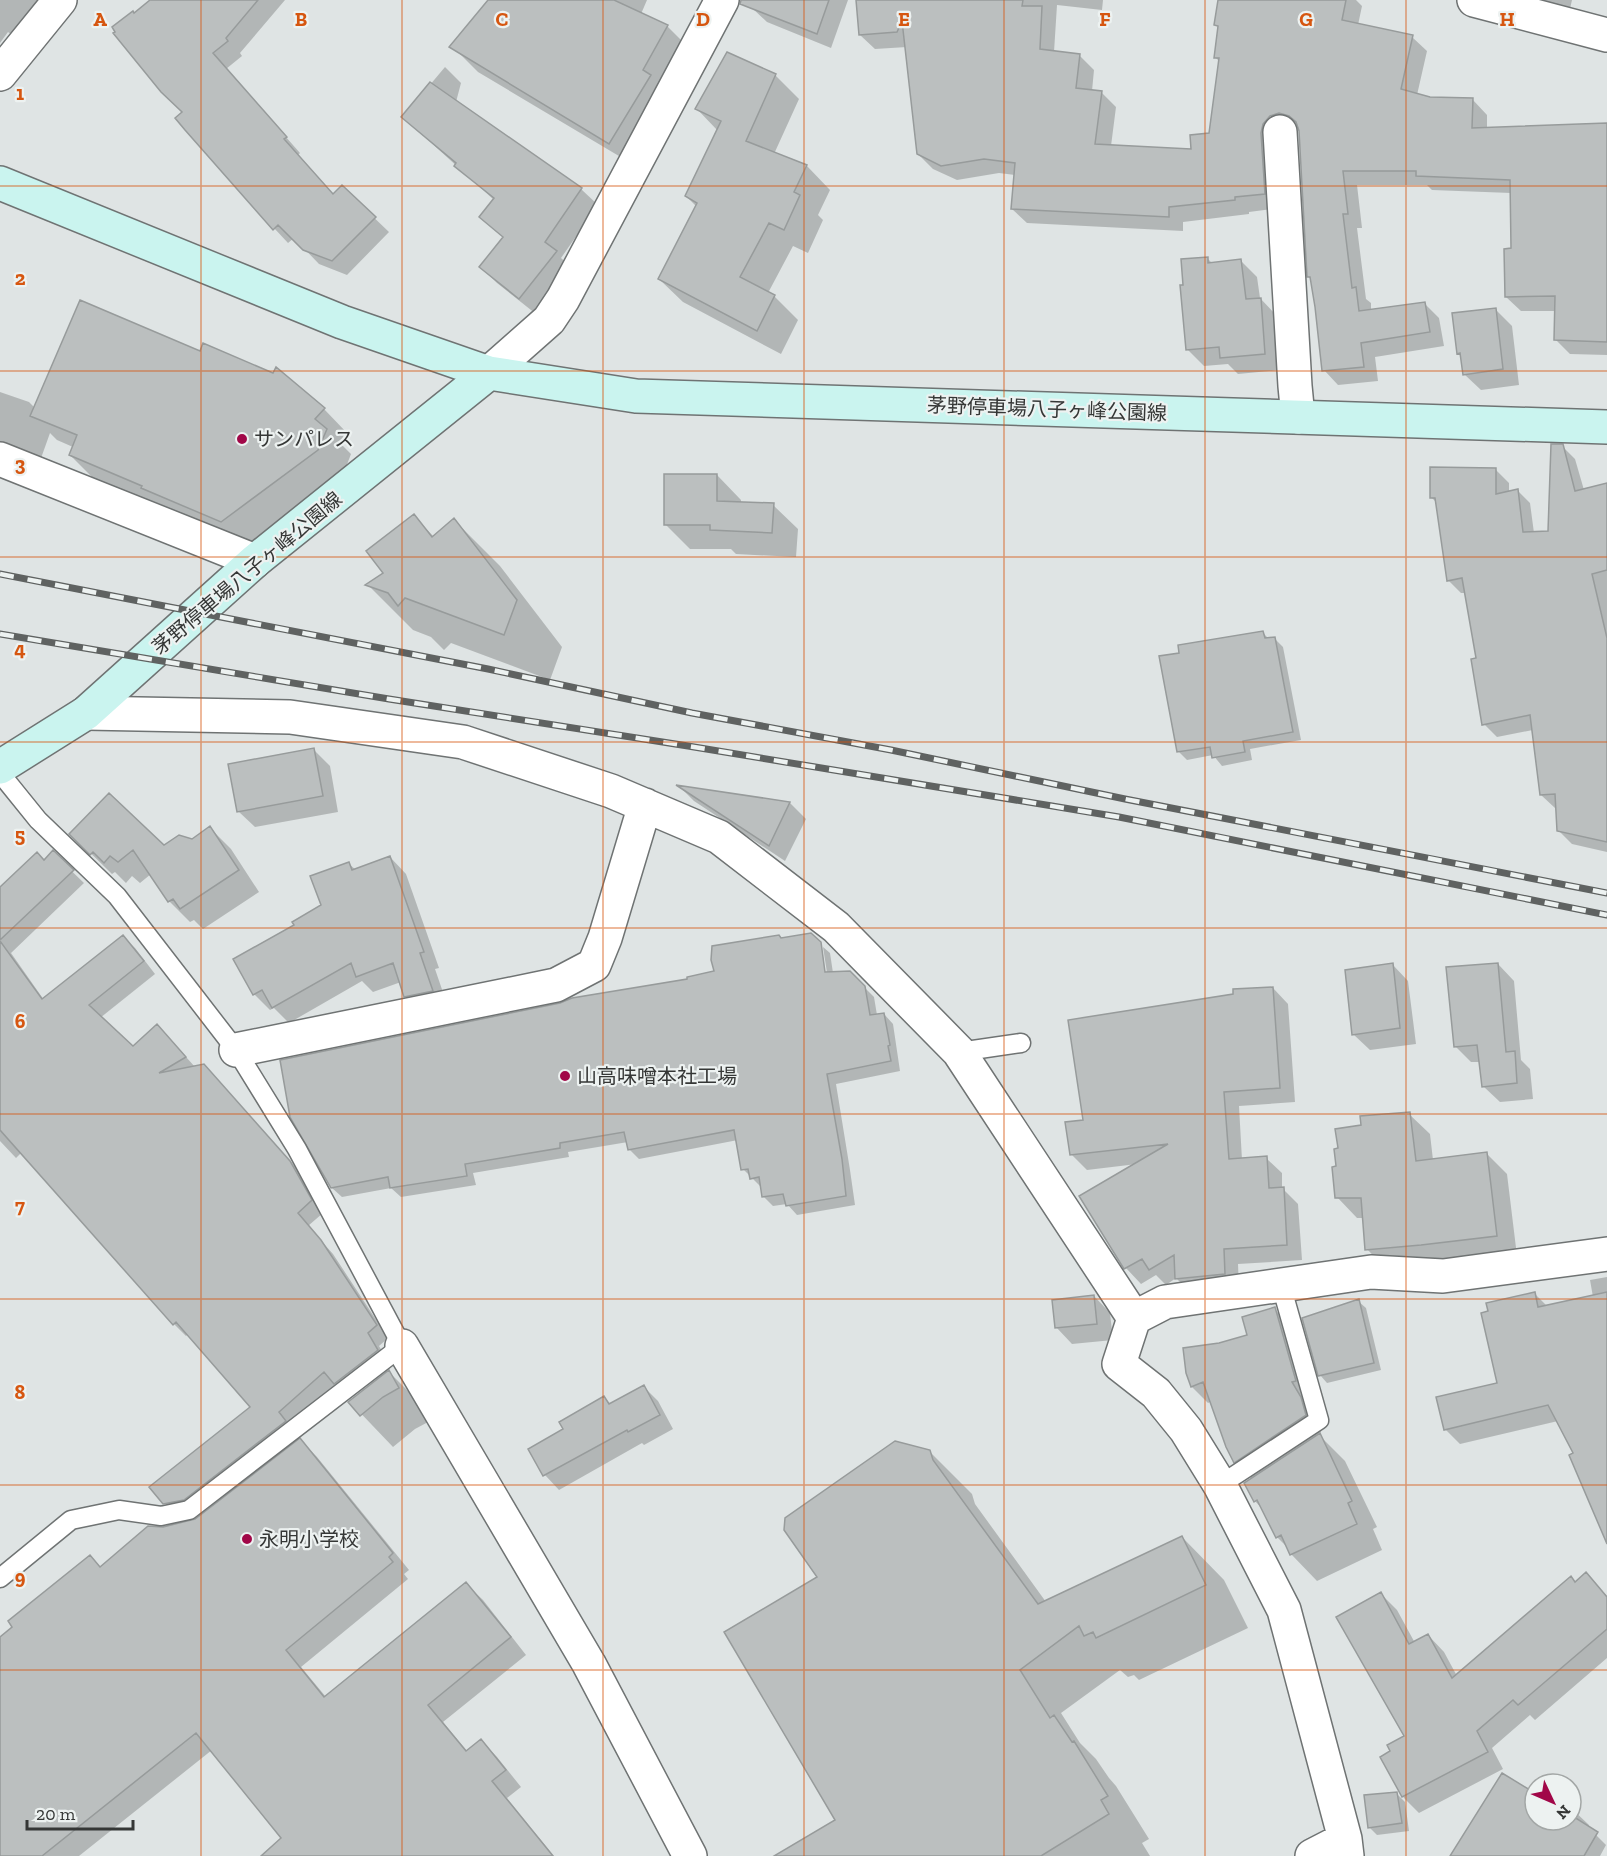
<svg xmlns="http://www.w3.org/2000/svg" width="1607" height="1856" viewBox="0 0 1607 1856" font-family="'Zilla Slab','Noto Sans JP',serif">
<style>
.shadow{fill:#0003}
.building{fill:#bbbfbf;stroke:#979b9b;stroke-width:1.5}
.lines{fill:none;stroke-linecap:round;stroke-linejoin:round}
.service-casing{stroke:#6f7373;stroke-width:21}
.minor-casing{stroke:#6f7373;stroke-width:36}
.tertiary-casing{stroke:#6f7373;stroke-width:36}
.secondary-casing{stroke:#6f7373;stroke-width:36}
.service{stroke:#fff;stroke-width:18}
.minor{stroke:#fff;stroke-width:33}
.tertiary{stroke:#fff;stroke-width:33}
.secondary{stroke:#caf4ef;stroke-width:33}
.rail-casing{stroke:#5f6261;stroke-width:7}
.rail{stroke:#edf2f1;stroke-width:4.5;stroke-dasharray:14;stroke-linecap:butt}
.grid{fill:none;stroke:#d65610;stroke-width:1.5;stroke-opacity:0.55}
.poi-dot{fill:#a10748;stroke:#edf2f1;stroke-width:2}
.labels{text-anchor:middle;stroke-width:4.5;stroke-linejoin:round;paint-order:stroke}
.street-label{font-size:20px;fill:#353736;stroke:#edf2f1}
.poi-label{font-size:20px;fill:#353736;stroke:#edf2f1;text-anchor:start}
.grid-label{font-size:20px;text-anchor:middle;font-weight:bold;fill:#d65610;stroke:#edf2f1;stroke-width:4.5;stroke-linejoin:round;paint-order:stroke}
</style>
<rect width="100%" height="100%" fill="#dfe4e4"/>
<path class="shadow" d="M0,0H63L24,44L8,32L0,43Z
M152,0H285L240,53L242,56L226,69L300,153L298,155L334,195L342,187L389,232L347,275L319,264L294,238L288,243L274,228L184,112L135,15Z
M503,0H647L641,14L667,26L686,45L629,162L478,72L459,53Z
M755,0H848L831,48L767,22L752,8Z
M857,0H1103L1102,10L1057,5L1054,52L1079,55L1094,70L1092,91L1101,92L1116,107L1111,146L1193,150L1210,134L1220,62L1215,57L1219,28L1216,25L1220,0H1356L1362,6L1358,25L1412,37L1427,51L1417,95L1430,99L1473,100L1487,115V129L1607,125V355L1570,354L1555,339L1556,311H1521L1506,297L1512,250L1511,193L1432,190L1427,185H1357L1362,228H1357L1366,299L1371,303V311L1425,304L1439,318L1444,346L1375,357L1378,381L1338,385L1324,370L1312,280L1309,277L1299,128L1295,127L1279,208L1249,212V214L1183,222V231L1027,223L1012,209L1015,175L999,173L957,180L933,169L918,154L907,47L875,49L860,35Z
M1523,0H1572L1569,13Z
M445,67L461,83L456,102L581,189L598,205L561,258L572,268L536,314L497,283L481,267L504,238L481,217L494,200L403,117Z
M775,75L799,99L774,154L807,166L830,190L818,215L823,220L808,253L793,246L768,293L774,296L798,320L781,354L683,302L659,279L697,207L686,196L718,131L697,109Z
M1207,258L1213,264L1241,261L1257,277L1260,298L1276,315L1281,370L1238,374L1228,364L1204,366L1188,350L1185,286Z
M1495,309L1512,326L1519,385L1481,390L1464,374L1462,357L1458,353Z
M0,392L29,402L35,408L324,409L348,434L340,443L351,454L343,475L246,545L95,480L70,455L73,447L57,440L50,433L40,461L0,448Z
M1562,446L1575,459L1584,490L1607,485V852L1572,844L1559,831L1557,808H1555L1541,795L1533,730L1497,737L1484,724L1477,659L1466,593H1461L1448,580L1437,503L1432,498L1495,469L1509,483V493L1517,490L1530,503L1534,533L1549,532Z
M717,475L741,500V503L773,505L798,529L796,557L736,554L731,549H690L665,524Z
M414,516L434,537L454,520L500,566L562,647L550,680L451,643L444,650L431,637L413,630L368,585L385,574Z
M1262,632L1269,639L1274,638L1283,647L1301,740L1250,749L1252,760L1222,766L1213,755L1187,760L1179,752Z
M314,750L330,766L338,812L255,827L238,811Z
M680,787L790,803L806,819L785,861L694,801Z
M210,828L231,849L259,892L203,929L194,920L190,922L169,901L151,874L140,883L132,876L126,883L115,872L112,874L71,834L164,847L192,840Z
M53,853L84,883L11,953L44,1000L123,937L135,948L155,974L100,1018L133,1048L169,1038L195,1067L216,1078L302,1174L323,1213L308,1226L333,1254L388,1338L379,1346L389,1363L347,1395L336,1384L290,1425L177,1515L165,1503L252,1407L188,1334L186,1336L174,1324L22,1152L16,1158L0,1141V890L44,862Z
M390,857L406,874L439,968L435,969L448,1007L422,1012L405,996L401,982L373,992L362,981L289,1023L274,1008L270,1010L254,994L235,960L296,925L323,906L349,864L356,870Z
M823,947L830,953L833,973L849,972L874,997L877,1015L884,1014L893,1024L900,1071L836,1084L850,1170L855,1205L797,1215L787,1204L773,1206L764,1197L761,1187L743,1169L738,1140L639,1159L629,1149L628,1142L568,1152L569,1157L473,1173L476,1185L401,1197L391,1188L342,1197L332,1188L828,979Z
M1392,964L1408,981L1416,1044L1370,1050L1353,1034Z
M1498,964L1514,981L1521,1060L1530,1069L1533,1099L1500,1102L1483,1086L1481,1062H1471L1455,1046Z
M1273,988L1288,1004L1295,1102L1239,1106L1242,1160L1266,1158L1282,1173V1188L1298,1204L1302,1260L1238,1264L1239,1288L1192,1294L1176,1278L1166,1285L1156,1275L1141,1284L1126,1268L1081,1197L1137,1164L1087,1170L1072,1155L1085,1121Z
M1409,1114L1430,1134L1433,1160L1487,1154L1507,1174L1517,1256L1387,1270L1367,1249L1364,1218H1357L1337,1197V1168L1363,1126Z
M1607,1277V1520L1558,1421L1460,1444L1445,1429L1498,1384L1535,1294L1547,1306L1593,1297L1590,1280Z
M1094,1296L1110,1313L1113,1340L1072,1344L1056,1327Z
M1358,1301L1366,1308L1381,1370L1327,1383L1320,1375Z
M1274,1309L1291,1325L1321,1432L1318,1434L1345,1461L1377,1527L1373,1529L1382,1550L1317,1581L1291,1554L1288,1548L1277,1537L1264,1511L1255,1501L1246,1483L1252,1479L1235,1462L1212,1401L1208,1403L1192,1387L1187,1373L1219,1345L1249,1336Z
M389,1372L421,1404L430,1421L415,1429L393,1447L350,1402Z
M644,1387L658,1401L673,1429L644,1445L642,1443L559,1490L545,1475L530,1450L565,1430L604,1398L611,1404Z
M300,1440L317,1457L409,1570L404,1574L408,1579L301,1667L326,1697L466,1584L483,1600L526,1655L443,1722L468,1752L481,1741L497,1757L521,1787L507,1798L554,1856H269L283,1838L212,1750L79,1856H0V1639L101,1568L163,1529L197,1520Z
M929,1451L972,1494L975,1504L1046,1602L1182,1537L1224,1580L1248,1628L1139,1680L1134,1675L1128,1677L1120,1670L1061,1713L1080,1743L1096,1759L1109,1778L1116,1786L1149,1839L1142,1843L1150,1856H777L837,1821L819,1577Z
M1586,1574L1607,1596V1658L1535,1720L1530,1715L1492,1748L1503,1769L1419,1813L1404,1798L1382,1757L1392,1752L1406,1736L1381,1594L1397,1610L1415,1643L1428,1635L1444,1652L1457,1676Z
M1534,1785L1535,1820H1571V1808L1589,1825L1588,1827L1606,1845L1600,1856H1452L1530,1792Z
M1397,1794L1405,1802L1409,1831L1377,1835L1369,1827Z"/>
<path class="building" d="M150,0H258L226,38L228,41L213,53L287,137L284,139L333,194L342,185L376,217L332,261L303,250L278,225L273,230L185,130L175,118L182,112L161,92L113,33L115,32L112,27L133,11L134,13Z
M488,0H614L668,25L643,70L651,75L609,144L449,47Z
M741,0H829L817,34L740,4Z
M856,0H1023L1022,6H1042L1040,49L1080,54L1076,88L1102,91L1095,144L1191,149L1190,135L1209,133L1219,58H1214L1218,26L1214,25L1218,0H1346L1342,20L1413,35L1401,89L1430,97L1473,98L1472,128L1607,123V342L1554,340L1555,296L1505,297L1504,249L1511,248L1510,180L1416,176V171H1343L1348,214H1343L1352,288L1356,287L1359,311L1425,302L1430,332L1361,343L1364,367L1322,371L1315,307L1310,277H1307L1299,131L1296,122L1289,116L1279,113L1270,116L1263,124L1261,133L1265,194L1235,197V200L1169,207V217L1011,209L1015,163L984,159L941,166L917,154L902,21L897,32L859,35Z
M727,52L776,74L746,141L807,165L794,192L800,195L784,230L769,223L740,277L775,295L757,331L658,279L697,203L685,196L721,121L695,109Z
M430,82L582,188L545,242L557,251L519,299L479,267L503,237L479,217L494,198L454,166L456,163L401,117Z
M1208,257V263L1241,259L1246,299L1261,298L1265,354L1220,358L1219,347L1186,350L1180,285H1183L1181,259Z
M80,300L200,351L203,343L273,373L276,367L325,408L315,419L327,429L318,450L221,522L141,488L142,486L69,455L77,435L30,416Z
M1496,308L1503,369L1463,375L1460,353L1457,354L1452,313Z
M1551,444H1563L1575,491L1607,483V570L1592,574L1607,638V842L1557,831L1555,794L1540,795L1530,715L1482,725L1471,659L1476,658L1462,578L1447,581L1435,498H1430V467L1496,468V494L1518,489L1523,532L1548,531Z
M664,474H717V501L774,503L772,533L710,530V525H664Z
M414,514L432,537L454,518L517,600L504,635L405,598L398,606L388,593L365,585L383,573L366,551Z
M1263,631L1265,638L1275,637L1293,732L1243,741L1245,752L1212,758L1210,747L1177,752L1159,656L1179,653L1178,645Z
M314,748L323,796L237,812L228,764Z
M676,785L790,802L769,846Z
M109,793L164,845L179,835L192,839L210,826L239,870L180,909L173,899L168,902L133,850L118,862L110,856L104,863L93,852L90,855L69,834Z
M53,850L74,870L0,940V887L37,852L44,860Z
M390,856L424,952L420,953L433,991L404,997L393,963L356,977L351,963L272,1008L262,990L253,995L233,959L294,925L292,922L321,905L310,876L349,862L352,870Z
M811,933L821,942L825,972L850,971L865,986L870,1015L884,1013L890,1045L888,1046L891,1061L827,1074L842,1159L846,1196L786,1206L783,1194L762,1197L759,1177L750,1179L748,1169L741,1170L734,1130L628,1150L624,1132L560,1143V1148L465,1164L467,1176L390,1188L388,1177L331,1188L290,1117L280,1060L560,1003L572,998L687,979V977L714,971L711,960L712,946L779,935L781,938Z
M123,935L144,961L89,1005L133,1046L157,1024L186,1057L159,1073L204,1064L290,1161L312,1200L298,1213L321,1240L377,1325L368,1333L378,1350L334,1384L324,1372L279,1412L286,1421L184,1500L163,1504L149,1487L250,1407L176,1322L173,1325L0,1130V941L42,999Z
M1393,963L1400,1028L1352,1035L1345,970Z
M1498,963L1506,1052L1515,1051L1517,1083L1482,1087L1477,1045L1454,1047L1446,967Z
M1273,987L1280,1088L1224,1092L1229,1159L1267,1156L1269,1188L1284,1187L1287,1245L1224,1249L1225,1274L1175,1279L1174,1255L1149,1270L1142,1259L1124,1269L1079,1196L1168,1144L1070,1155L1065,1122L1083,1120L1068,1020L1233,994V989Z
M1410,1112L1416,1161L1487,1152L1497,1236L1421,1245L1365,1250L1361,1198H1335L1332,1167L1336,1166L1334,1149L1338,1148L1335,1129L1361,1125L1360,1116Z
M1535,1292L1538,1307L1607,1292V1544L1569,1455L1573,1453L1548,1405L1444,1430L1436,1397L1497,1383L1481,1313L1488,1311L1486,1303Z
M1094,1295L1097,1324L1055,1328L1052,1300Z
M1359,1299L1374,1363L1318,1376L1302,1318Z
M1275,1307L1296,1381L1292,1382L1301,1397L1306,1415L1234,1463L1226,1447L1203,1382L1191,1387L1186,1373L1183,1348L1219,1343L1247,1335L1242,1317Z
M389,1370L399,1388L383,1397L360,1416L348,1402Z
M644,1385L660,1415L628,1432L627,1430L543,1476L528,1449L563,1429L559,1422L604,1396L609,1404Z
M1320,1433L1352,1501L1348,1503L1357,1524L1290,1555L1281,1535L1276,1538L1257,1500L1254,1502L1244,1483Z
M300,1438L393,1553L389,1557L393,1562L286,1650L324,1697L466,1582L511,1637L428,1705L466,1751L481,1739L506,1770L492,1781L553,1856H261L281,1838L196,1733L42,1856H0V1637L12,1627L8,1621L90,1555L100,1567L148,1526L163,1527L195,1519Z
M895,1441L930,1450L933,1460L1038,1604L1182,1536L1206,1585L1096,1638L1093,1632L1084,1636L1079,1626L1020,1670L1050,1718L1054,1715L1072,1742L1074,1741L1108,1796L1101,1800L1109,1814L1041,1856H774L835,1820L724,1632L817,1577L784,1530L785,1518Z
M1586,1572L1607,1597V1629L1518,1705L1513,1700L1477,1731L1488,1752L1402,1797L1380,1757L1390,1751L1387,1745L1404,1736L1336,1617L1381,1592L1409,1644L1428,1634L1452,1678L1571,1576L1575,1582Z
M1502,1773L1535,1793V1820H1571V1815L1598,1832L1584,1856H1450Z
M1397,1792L1402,1823L1368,1828L1364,1795Z"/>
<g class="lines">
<defs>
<path id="service" d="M0,773L38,820L117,896L236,1050L297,1149L402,1346L189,1510L161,1516L119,1510L71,1520L0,1578
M959,1052L1021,1043
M1220,1485L1319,1420L1281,1285"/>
<path id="minor" d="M0,74L60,0
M1280,132L1295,386L1298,417
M0,459L255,561
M86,713L290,717L463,742L611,791L719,837L836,927L959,1052L1134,1318
M236,1050L556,985L594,965L605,938L645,805
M402,1346L589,1664L690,1856
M1312,1856L1345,1839
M1347,1856L1345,1839L1284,1610L1220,1485L1186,1430L1156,1393L1119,1364L1134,1318L1165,1302L1371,1272L1443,1276L1607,1254"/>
<path id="tertiary" d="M1474,0L1607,35
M489,373L549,320L563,299L722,0"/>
<path id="secondary" d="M0,183L342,322L489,373L636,396L1607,427
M0,767L86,713L255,561L489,373"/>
</defs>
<use href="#service" class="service-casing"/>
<use href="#minor" class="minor-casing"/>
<use href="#tertiary" class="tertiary-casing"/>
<use href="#secondary" class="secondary-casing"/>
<use href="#service" class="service"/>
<use href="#minor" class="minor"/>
<use href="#tertiary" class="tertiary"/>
<use href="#secondary" class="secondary"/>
<defs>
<path id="rail" d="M0,574L488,669L692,713L891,750L1125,799L1607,893
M0,634L389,699L688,746L1119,817L1607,915"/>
</defs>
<use href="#rail" class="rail-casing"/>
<use href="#rail" class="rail"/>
</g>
<path class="grid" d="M201,0V1856M402,0V1856M603,0V1856M804,0V1856M1004,0V1856M1205,0V1856M1406,0V1856M0,186H1607M0,371H1607M0,557H1607M0,742H1607M0,928H1607M0,1114H1607M0,1299H1607M0,1485H1607M0,1670H1607"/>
<g class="poi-dot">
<circle cx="242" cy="439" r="6"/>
<circle cx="565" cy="1076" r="6"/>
<circle cx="247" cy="1539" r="6"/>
</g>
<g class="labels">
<g class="street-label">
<text transform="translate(1047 409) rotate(2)" y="7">茅野停車場八子ヶ峰公園線</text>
<text transform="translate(247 573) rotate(-40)" y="7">茅野停車場八子ヶ峰公園線</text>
</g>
<g class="poi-label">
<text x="254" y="446">サンパレス</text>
<text x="577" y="1083">山高味噌本社工場</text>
<text x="259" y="1546">永明小学校</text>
</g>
</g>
<g class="grid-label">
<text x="100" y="26">A</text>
<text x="301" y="26">B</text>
<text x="502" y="26">C</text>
<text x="703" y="26">D</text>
<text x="904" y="26">E</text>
<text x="1105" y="26">F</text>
<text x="1306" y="26">G</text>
<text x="1507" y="26">H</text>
<text x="20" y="100">1</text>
<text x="20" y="285">2</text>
<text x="20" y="471">3</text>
<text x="20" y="656">4</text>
<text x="20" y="842">5</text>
<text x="20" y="1028">6</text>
<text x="20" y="1213">7</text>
<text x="20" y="1399">8</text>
<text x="20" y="1584">9</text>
</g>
<g transform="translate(1553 1802) rotate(134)"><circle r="28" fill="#edf2f1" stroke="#a3a7a6" stroke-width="1.5"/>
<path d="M0-4.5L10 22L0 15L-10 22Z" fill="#a10748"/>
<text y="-9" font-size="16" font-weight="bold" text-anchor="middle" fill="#353736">N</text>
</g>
<path d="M27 1820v9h106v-9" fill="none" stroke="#353736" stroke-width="3"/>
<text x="36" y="1820" font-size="18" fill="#353736" stroke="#edf2f1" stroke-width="4.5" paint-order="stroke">20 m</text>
</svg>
